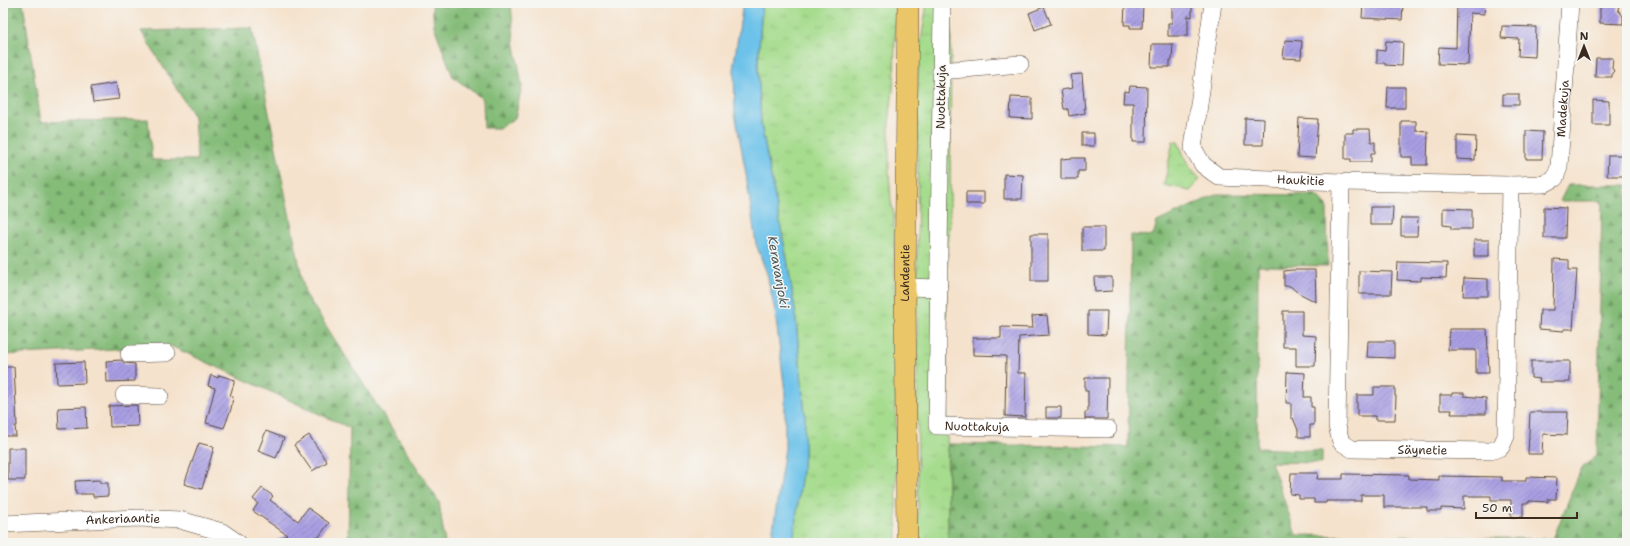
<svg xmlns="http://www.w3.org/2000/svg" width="1630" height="546" viewBox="0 0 1630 546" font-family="'Shantell Sans',sans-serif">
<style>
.grass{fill:url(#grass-tufts);stroke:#708356}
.forest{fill:url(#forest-firs);stroke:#60734b}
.water{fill:#6dc2ea;stroke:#547684}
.building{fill:url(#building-hatch)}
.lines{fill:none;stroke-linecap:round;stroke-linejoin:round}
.minor-casing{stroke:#574638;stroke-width:18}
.major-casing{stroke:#574638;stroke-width:22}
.minor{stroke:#fff;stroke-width:17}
.major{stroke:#ebc669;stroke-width:21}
.labels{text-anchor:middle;stroke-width:3;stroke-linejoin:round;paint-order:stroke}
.street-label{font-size:12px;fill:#3b2a1e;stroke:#f6f6f2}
.water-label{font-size:13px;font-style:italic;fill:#4a585b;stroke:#f6f6f2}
</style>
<defs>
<pattern id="grass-tufts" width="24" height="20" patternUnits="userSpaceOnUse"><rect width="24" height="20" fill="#a6dc8d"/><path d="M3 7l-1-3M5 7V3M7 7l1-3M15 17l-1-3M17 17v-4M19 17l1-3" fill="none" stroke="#90bd79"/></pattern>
<pattern id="forest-firs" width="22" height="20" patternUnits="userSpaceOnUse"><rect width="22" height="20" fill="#84bc78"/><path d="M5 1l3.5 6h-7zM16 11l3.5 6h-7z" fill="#6d9962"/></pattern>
<pattern id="building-hatch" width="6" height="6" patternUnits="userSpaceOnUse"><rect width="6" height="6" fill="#a99fe3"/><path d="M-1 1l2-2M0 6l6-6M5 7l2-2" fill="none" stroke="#8b82b7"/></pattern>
</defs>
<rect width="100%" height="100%" fill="#f6f6f2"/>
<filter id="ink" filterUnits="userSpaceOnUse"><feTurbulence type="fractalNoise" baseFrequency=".025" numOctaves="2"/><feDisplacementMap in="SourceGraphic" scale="8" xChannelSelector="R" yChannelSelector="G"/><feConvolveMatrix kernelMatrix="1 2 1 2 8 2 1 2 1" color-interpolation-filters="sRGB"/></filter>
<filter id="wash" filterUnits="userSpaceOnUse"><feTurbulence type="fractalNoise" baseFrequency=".012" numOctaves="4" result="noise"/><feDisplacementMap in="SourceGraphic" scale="16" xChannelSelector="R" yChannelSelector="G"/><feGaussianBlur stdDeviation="0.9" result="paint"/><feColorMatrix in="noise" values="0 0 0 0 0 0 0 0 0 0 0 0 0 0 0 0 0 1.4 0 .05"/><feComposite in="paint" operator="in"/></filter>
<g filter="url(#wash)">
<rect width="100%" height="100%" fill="#f5e2cc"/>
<path class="grass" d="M762,3H896L894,81L889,124V172L891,201L894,215L897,543H793L804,455L805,415L795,310L788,265L761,124L758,65Z
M927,3H951L950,221L946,277L948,543H918L917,340L918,61Z
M1173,141L1178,142L1189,167L1200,179L1190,191L1164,185Z"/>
<path class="forest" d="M3,3H23L41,122L148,119L152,160H197L194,117L141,31L252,28L305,293L439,502L445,543H348L350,428L171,346L3,355Z
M432,3H511L514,40L522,86L515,118L499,128H484L483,99L453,77L434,26Z
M1568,185H1627V543H948V444L1128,447L1131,235L1153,236L1157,222L1217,194L1316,195L1327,205L1328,266L1258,265L1257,448L1322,451V463L1271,462L1296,535L1553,539L1581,469L1597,455L1602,201H1560Z"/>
<path class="water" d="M743,3H762L758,65L761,124L788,265L795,310L805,415L804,455L793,543H771L785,448V392L775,311L767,274L756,244L746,174L735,113L734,63Z"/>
<g id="blocks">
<path class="building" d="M1125,3H1143L1142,28H1130V25H1124Z
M1363,3H1396V5H1403L1402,20L1362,18Z
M1457,3H1485L1484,14L1470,13L1468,65L1438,64L1439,47L1456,48Z
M1600,3H1619L1618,10L1623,16V24L1600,23Z
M1172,4H1192V17L1188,16V36H1168V23H1172Z
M1044,7L1051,24L1035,30L1029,13Z
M1502,26L1536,27L1535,57L1518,56L1519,39L1501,38Z
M1285,40L1302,41L1301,59L1283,58Z
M1386,41L1403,42L1402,66L1385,65V63H1377V50L1385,51Z
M1152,44H1173L1172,60H1170V67H1151Z
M1596,58H1613L1612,68L1614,71L1612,73V77H1595Z
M1082,74L1085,113L1069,116L1068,109H1064L1061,90L1073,88L1070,75Z
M116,83L119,99L93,102L91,87Z
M1130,86L1147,87L1146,142H1133V103H1123L1124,91L1129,92Z
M1388,87H1405V108H1387Z
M1503,94H1519V105H1503Z
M1011,97L1032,98V119L1010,118Z
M1593,100L1609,101V125H1593Z
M1245,118L1264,119L1263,145H1245Z
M1299,118L1318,119L1315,158L1297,157Z
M1401,121H1416V131L1428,132L1427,165H1412V157H1401Z
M1353,129H1370L1371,142H1375V153H1371V162H1351V159H1345V133H1353Z
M1526,131L1543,132L1542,159H1526Z
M1082,133H1094V146H1082Z
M1457,136L1476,137L1475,160L1457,159Z
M1608,155H1625V176H1607Z
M1073,158H1085V171H1078V179H1061V159Z
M1004,174L1023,175L1022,199H1004Z
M966,192H984V204H966Z
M1370,207H1393L1392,225H1370Z
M1544,207L1566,208L1565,238H1544Z
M1443,208L1472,209V229H1451V226L1443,225Z
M1401,218H1418L1417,236H1401Z
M1082,227H1104V251H1082Z
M1031,234H1048V281H1031Z
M1474,240H1489V256H1474Z
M1554,259L1569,260V270H1577L1573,329H1564V331L1539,329L1540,310H1553Z
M1398,262L1447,263L1446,278L1421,277V281L1397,280Z
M1292,270H1315L1316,302L1297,292L1290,286H1284V271Z
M1359,271L1392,272L1391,294H1359Z
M1094,277H1112V291L1095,292Z
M1464,278L1488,279V296H1463Z
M1088,311H1107L1106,335L1088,334Z
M1283,311H1302V335L1316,336L1315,366H1296V347H1283Z
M1047,315L1049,335L1019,337L1018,373H1026L1025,417L1005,416L1006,356L973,355V338H1001V327L1033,328L1032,316Z
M1449,329H1487L1489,373H1476V350H1448Z
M1368,341H1394V358L1367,357Z
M121,360L125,363L135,364V381L107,382L106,361Z
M1531,361H1570V382H1539L1540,379L1531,378Z
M84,362L85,383L57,384L56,363Z
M3,367H14L17,426H15L16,436H3Z
M1287,372L1305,373L1304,397H1311V407H1314V425H1310V437H1298V430L1293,418H1291V403H1286Z
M211,375L218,378L219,375L235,380L230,396L233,397L231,409L224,428L206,423L215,388L208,386Z
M1085,378H1108L1107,419H1085V412H1088V391H1085Z
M1374,387H1395V396H1396L1395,420H1375V416H1357V395H1374Z
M1452,393H1464V396L1486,398V414H1451L1452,410H1440V395H1452Z
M137,405L138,426L110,427L109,406Z
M86,407L87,428L59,429L58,408Z
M1046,407H1061V418H1046Z
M1530,412H1568L1567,435L1543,434L1542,454H1528Z
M266,431L284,438L276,458L258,451Z
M309,435L327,462L312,471L294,445Z
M199,443L214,447L202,489L184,484Z
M8,448H25V480H8Z
M1291,473H1318L1317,479H1343V474L1409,475V479L1439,480V476L1502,477V481H1526V477L1557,478L1556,499H1548V502L1529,501V503H1523V517H1511V500H1491V496H1464V509L1441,508V511H1427V507H1384V495H1361V501H1326V503H1314V499H1299V495L1290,494Z
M100,480V483H108V496L93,497V494H76L75,481Z
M262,488L273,496L270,500L298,521L308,508L329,523L318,538L316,536L311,543H271L287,535L253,511L258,503L253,499Z"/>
</g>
</g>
<g filter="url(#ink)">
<use href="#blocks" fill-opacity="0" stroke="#574638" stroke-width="1"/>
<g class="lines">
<defs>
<g id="minor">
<path id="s1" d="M942,3L937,426L1108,429"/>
<path id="s2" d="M1213,3L1193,148L1203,165L1219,177L1341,182L1510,185L1544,184L1555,178L1559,167L1570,3"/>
<path d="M941,71L1020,64"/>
<path id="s3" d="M1341,182L1337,426L1341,442L1352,449L1491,451L1501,447L1506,436L1510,185"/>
<path d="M905,287L939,288"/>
<path d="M129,354L167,353"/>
<path d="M124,395L160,396"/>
<path id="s4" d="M3,524L138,518L180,520L222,532L238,543"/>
</g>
<g id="major">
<path id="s5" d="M907,543L905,287L908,3"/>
</g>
</defs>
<use href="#minor" class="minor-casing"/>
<use href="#major" class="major-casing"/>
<use href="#minor" class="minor"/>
<use href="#major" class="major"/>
</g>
</g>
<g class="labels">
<g class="street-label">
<text transform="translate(941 97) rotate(-89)" y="4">Nuottakuja</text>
<text dy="4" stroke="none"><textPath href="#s2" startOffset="594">Madekuja</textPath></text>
<text dy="4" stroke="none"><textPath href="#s2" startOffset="268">Haukitie</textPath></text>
<text dy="4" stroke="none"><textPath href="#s5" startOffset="270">Lahdentie</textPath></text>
<text dy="4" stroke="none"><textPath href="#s1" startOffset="463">Nuottakuja</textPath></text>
<text dy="4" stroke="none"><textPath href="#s3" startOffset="344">Säynetie</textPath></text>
<text dy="4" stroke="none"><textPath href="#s4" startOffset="120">Ankeriaantie</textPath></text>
</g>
<g class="water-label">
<text transform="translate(779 272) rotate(80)" y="5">Keravanjoki</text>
</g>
</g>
<rect width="1630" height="546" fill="none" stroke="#f6f6f2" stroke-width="16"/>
<g transform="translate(1584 46)" stroke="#f6f6f2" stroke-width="3" paint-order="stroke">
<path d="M0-3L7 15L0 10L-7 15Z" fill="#3b2a1e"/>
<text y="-6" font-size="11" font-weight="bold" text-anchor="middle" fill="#3b2a1e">N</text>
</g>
<path d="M1476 512v6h101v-6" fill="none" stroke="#3b2a1e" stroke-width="2"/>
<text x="1482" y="512" font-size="12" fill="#3b2a1e" stroke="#f6f6f2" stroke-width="3" paint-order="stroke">50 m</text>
</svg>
